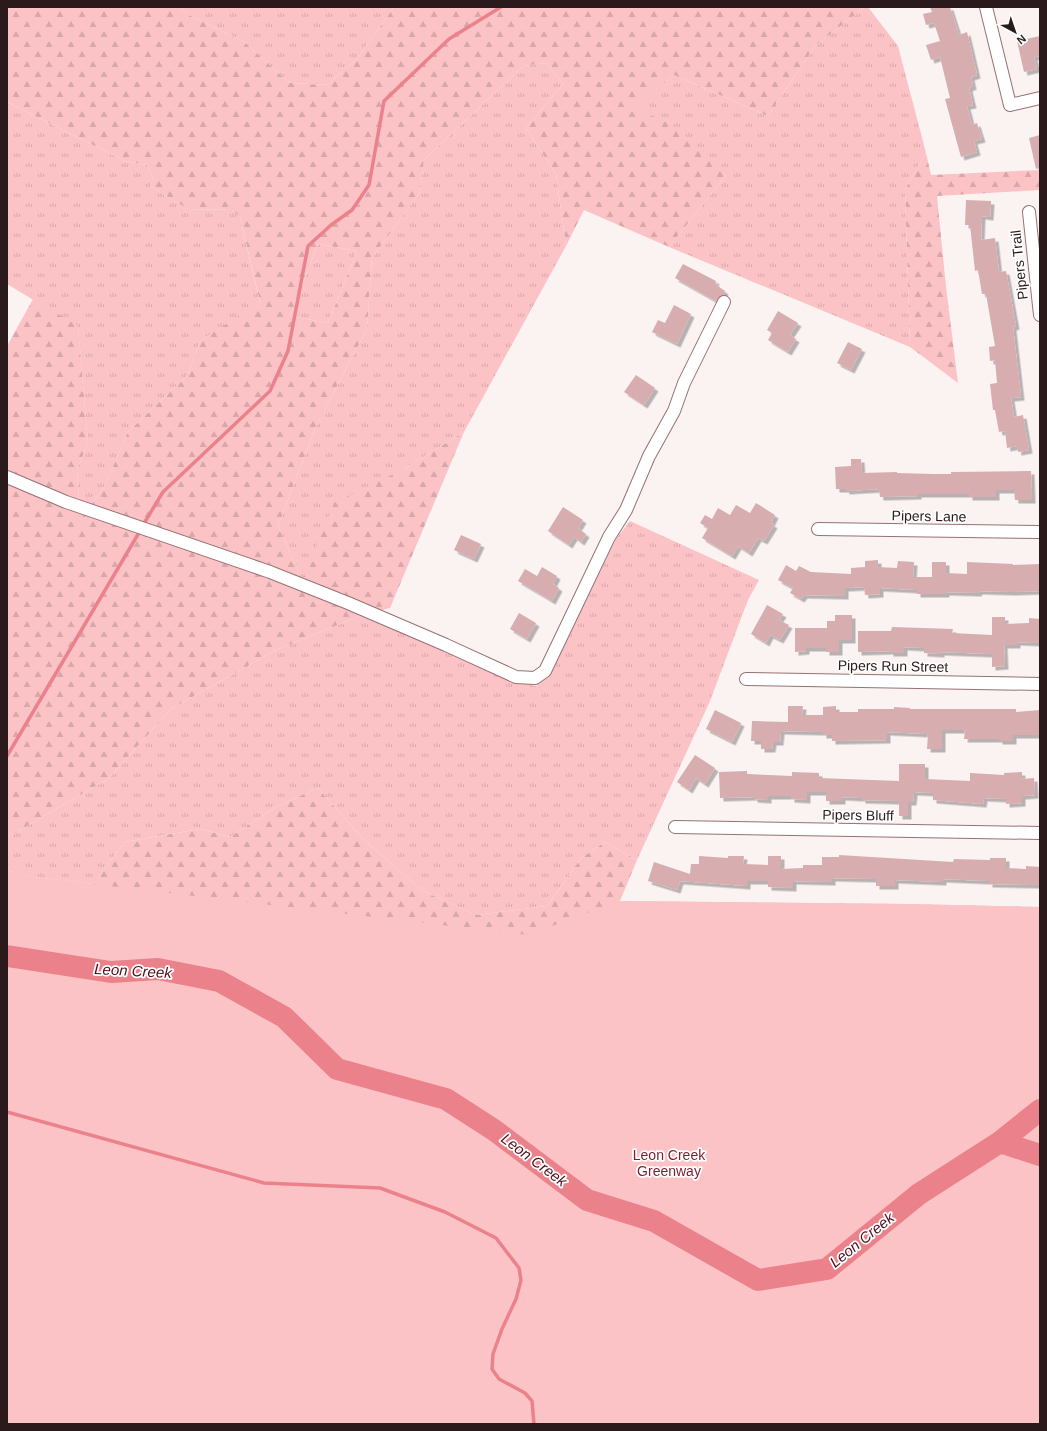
<svg xmlns="http://www.w3.org/2000/svg" width="1047" height="1431" viewBox="0 0 1047 1431" font-family="Helvetica,sans-serif">
<style>
.grass{fill:url(#grass-tufts)}
.forest{fill:url(#forest-firs);fill-rule:evenodd}
.park{fill:#fcc3c6}
.lines{fill:none;stroke-linecap:round;stroke-linejoin:round}
.stream{stroke:#eb828b;stroke-width:3.5}
.river{stroke:#eb828b;stroke-width:22}
.building{fill:#d7adaf;filter:url(#shadow)}
.minor-casing{stroke:#977173;stroke-width:14}
.minor{stroke:#fff;stroke-width:12}
.labels{text-anchor:middle;stroke-width:3.5;stroke-linejoin:round;paint-order:stroke}
.street-label{font-size:14px;fill:#2a1a1b;stroke:#fff}
.park-label{font-size:14px;fill:#7b1d2f;stroke:#fff}
.water-label{font-size:15px;font-style:italic;fill:#500e1b;stroke:#fff}
</style>
<defs>
<pattern id="grass-tufts" width="24" height="20" patternUnits="userSpaceOnUse"><rect width="24" height="20" fill="#fcc3c6"/><path d="M3 7l-1-3M5 7V3M7 7l1-3M15 17l-1-3M17 17v-4M19 17l1-3" fill="none" stroke="#d8a7aa"/></pattern>
<pattern id="forest-firs" width="22" height="20" patternUnits="userSpaceOnUse"><rect width="22" height="20" fill="#fcc3c6"/><path d="M5 1l3.5 6h-7zM16 11l3.5 6h-7z" fill="#d8a7aa"/></pattern>
<filter id="shadow"><feDropShadow dx="3.5" dy="3.5" stdDeviation="0" flood-color="#0004"/></filter>
</defs>
<rect width="100%" height="100%" fill="#fbf2f2"/>
<path class="grass" d="M180,7H394L357,59L327,85L290,83L243,41L189,15Z
M865,7H868L898,46L926,153L905,190L910,347L669,247L726,175L631,109L674,75L768,116L815,46Z
M546,63L563,84L526,128L556,174L566,246L464,432L404,469L302,580L278,526L316,426L367,329L372,258L420,192L424,160L523,66Z
M7,102L125,161L147,165L154,180L150,186L188,209L232,210L240,217L260,303L200,341L188,375L128,432L104,487L80,520L77,470L88,443L78,327L7,284Z
M318,244L357,251L328,323L290,316Z
M630,521L759,580L748,600L710,701L637,860L605,842L581,858L547,906L476,915L423,891L363,839L318,788L278,806L230,837L200,829L124,842L94,884L24,876L7,870V835L10,836L109,778L171,709L274,651L362,615L522,683L536,686L549,676L616,539Z"/>
<path class="forest" d="M7,7H180L189,15L243,41L290,83L327,85L357,59L394,7H865L815,46L768,116L674,75L632,109L667,121L726,175L669,247L584,210L566,246L556,174L526,128L563,84L546,63L523,66L424,160L420,192L372,258L367,329L316,426L278,526L302,580L334,503L404,469L464,432L390,608L362,615L274,651L171,709L109,778L10,836L7,835V346L33,299L78,326L88,443L77,470L80,520L104,487L128,432L188,375L200,341L260,302L240,217L232,210L188,209L150,186L154,180L147,165L125,161L7,102ZM318,244L357,251L328,323L290,316Z
M926,153L931,175L1040,170V190L937,196L946,287L958,383L910,347L905,190Z
M318,788L363,839L423,891L476,915L547,906L581,858L605,842L637,860L620,901L907,904L1040,907L377,1016L7,870L24,876L94,884L124,842L200,829L230,837L278,806Z"/>
<path class="park" d="M7,870L24,876L528,935L619,901L907,904L1040,907V1424H7Z"/>
<g class="lines">
<path class="stream" d="M143,525L163,492L270,391L288,351L308,246L331,225L352,210L369,185L384,101L449,39L501,7
M7,756L140,531
M7,1112L264,1183L380,1188L445,1212L496,1238L519,1268L521,1280L516,1299L502,1329L493,1354L492,1369L499,1379L525,1393L532,1401L534,1424"/>
<path class="river" d="M7,956L111,972L158,969L219,981L284,1017L337,1069L446,1099L494,1130L587,1200L654,1221L758,1280L827,1269L919,1194L1000,1142L1040,1110
M1000,1142L1040,1155"/>
</g>
<path class="building" d="M930,7H950L959,35L967,32L977,75L971,77L973,86L969,88L973,105L967,106L972,125L977,123L982,139L974,141L977,152L961,157L945,99L950,98L940,57L931,60L926,45L940,41L934,23L926,25L923,14L932,12Z
M1040,36V56L1034,57L1037,69L1024,72L1017,41Z
M1040,135V168L1036,169L1029,138Z
M966,200L991,201L990,217L982,216L981,240L995,238L999,272L1006,271L1016,326L1013,327L1021,397L1011,398L1014,417L1023,415L1029,450L1018,452L1017,446L1007,448L1005,431L999,432L995,410H993L990,384L997,383L995,360L990,361L989,347L995,346L986,294H982L978,270L975,271L970,225H965Z
M683,264L716,281L715,284L725,291L723,295L720,296L716,301L675,278Z
M674,305L691,314L677,344L652,332L658,320L665,323Z
M778,311L798,323L790,335L796,339L788,352L768,340L772,333L767,330Z
M848,342L862,349L851,370L837,363Z
M636,375L655,388L644,405L624,392Z
M851,459H861L862,473L897,472V473L933,474H951V472L1031,471L1032,500H1015L1014,490H996V497H969V494H918V496L880,497L879,489L846,491V489H836L835,467L851,466Z
M756,503L775,515L771,523L774,525L764,541L758,538L749,553L738,546L732,556L702,538L708,528L700,523L705,515L712,519L718,508L730,515L736,505L750,513Z
M563,507L583,520L578,528L586,534L581,542L574,537L569,545L548,531Z
M461,535L481,544L474,559L454,550Z
M878,560V567L897,568L898,561L914,562L913,577H932V562H946V573L967,574V562L1013,564V565L1040,564V591L1012,592L979,591L978,593L946,592V594H917V590L880,588V594L865,595L864,587L845,588V596L804,595L801,599L790,593L793,588L778,580L786,565L796,571L799,566L811,572L851,574V568L865,567V561Z
M542,567L557,576L553,584L559,588L552,601L518,581L525,569L537,576Z
M767,605L783,614L779,620L789,625L780,640L770,635L766,643L751,634Z
M519,613L536,623L527,639L510,629Z
M835,615H852V640H839V652H826V648H806V651L795,652V628H827V621H835Z
M992,617H1005V624L1029,623V618L1040,619V643L1017,642V645H1004L1005,666L992,667V654L941,652V654L924,653V648L904,647V653H890V651L858,652V631H891L892,627L953,629L952,633L992,635Z
M788,706H803L802,715H823V707L836,706V712H858V709H894V707L910,708V709H1016V712L1040,710V735H1013V741H999V739H964L965,730H942V749H927L928,734L887,732V740L832,741V735H823V732L781,731L780,742H773L772,749H761V741H751L752,721L788,722Z
M715,710L741,723L732,742L706,729Z
M695,755L715,768L705,784L696,778L689,790L677,782Z
M899,764H925V779L970,781V773L1004,775V773L1022,772V779L1034,778L1035,795L1022,796V803L1006,804V799L984,798L983,804L933,800V793L914,792L913,802H908V816H899V801L862,800V798L842,797V801H826V792H807V800L791,799V796H768V800L754,799V797L720,798L719,772L747,771V774L792,776V772L819,773V778L899,781Z
M839,855L953,862L954,859L990,860V858H1006V868L1026,869V866L1040,867V885L989,884V881L943,879V882L895,880V886H876V879L832,878V882L793,881V888L768,887V881H747V886L680,881L677,890L648,881L654,862L690,874L691,864H699V856L728,858V856H744L743,864L768,865V856H781V869L803,868V865H822V857H839Z"/>
<g class="lines">
<defs>
<path id="minor" d="M986,7L1010,105L1040,98
M1029,212L1040,315
M7,477L66,502L270,572L348,603L446,645L516,677L535,678L545,671L609,537L626,510L649,456L674,411L684,383L724,302
M818,529L1040,532
M746,679L1040,684
M675,827L1040,833"/>
</defs>
<use href="#minor" class="minor-casing"/>
<use href="#minor" class="minor"/>
</g>
<g class="labels">
<g class="street-label">
<text transform="translate(1019 265) rotate(-96)" y="5">Pipers Trail</text>
<text transform="translate(929 516) rotate(1)" y="5">Pipers Lane</text>
<text transform="translate(893 666) rotate(1)" y="5">Pipers Run Street</text>
<text transform="translate(858 815) rotate(1)" y="5">Pipers Bluff</text>
</g>
<g class="park-label">
<text x="669" y="1160">Leon Creek<tspan x="669" dy="16">Greenway</tspan></text>
</g>
<g class="water-label">
<text transform="translate(133 971) rotate(3)" y="5">Leon Creek</text>
<text transform="translate(534 1160) rotate(37)" y="5">Leon Creek</text>
<text transform="translate(862 1240) rotate(-39)" y="5">Leon Creek</text>
</g>
</g>
<rect width="1047" height="1431" fill="none" stroke="#2a1a1b" stroke-width="16"/>
<g transform="translate(1015 32) rotate(140)" stroke="#ffffff" stroke-width="3" paint-order="stroke">
<path d="M0-3L7 15L0 10L-7 15Z" fill="#2a1a1b"/>
<text y="-6" font-size="11" font-weight="bold" text-anchor="middle" fill="#2a1a1b">N</text>
</g>
</svg>
